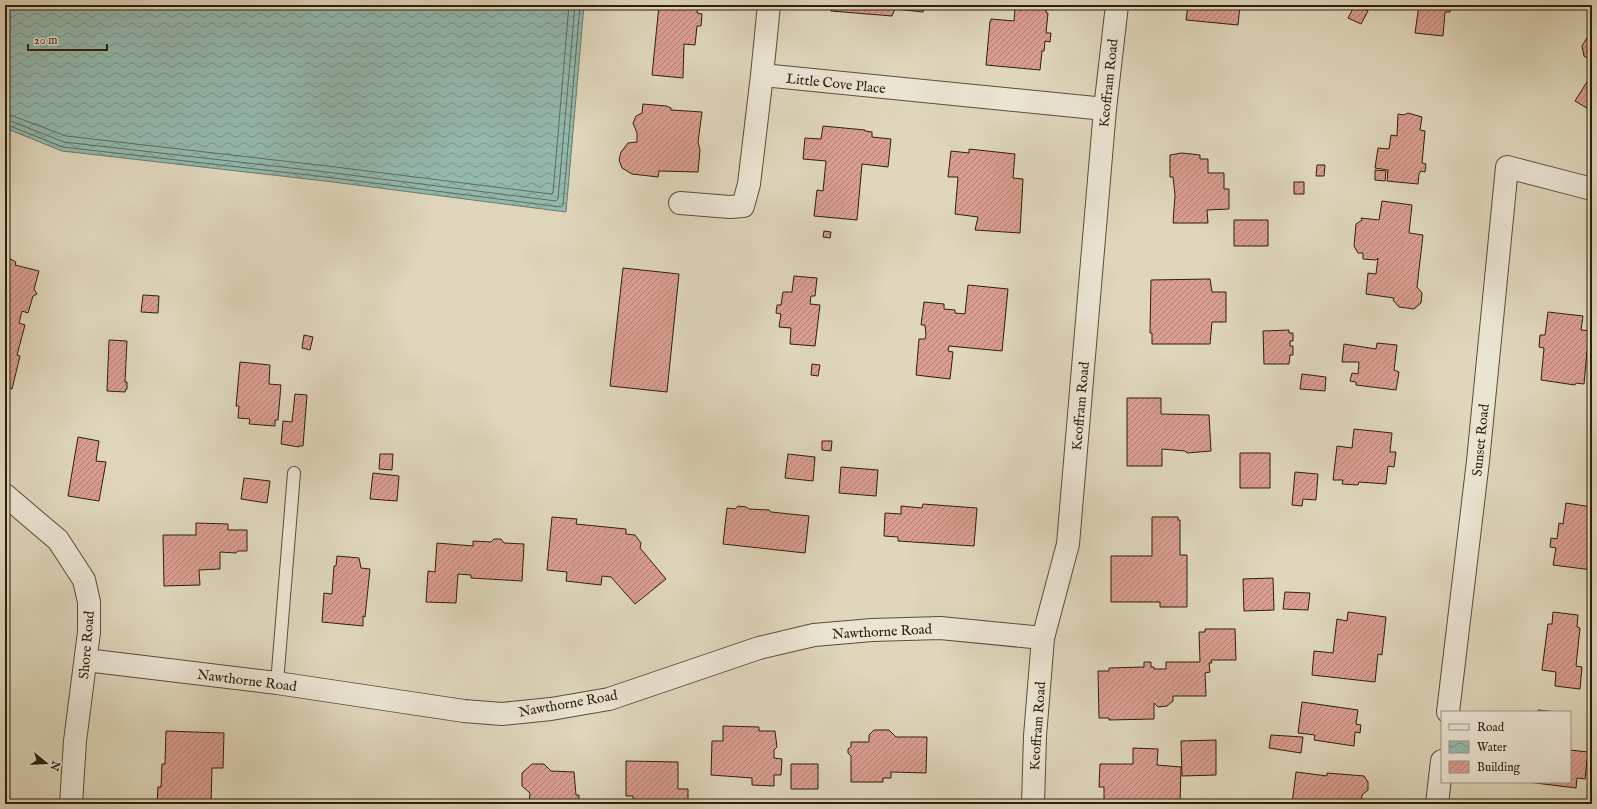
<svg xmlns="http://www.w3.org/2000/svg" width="1597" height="809" viewBox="0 0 1597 809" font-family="'IM FELL English',serif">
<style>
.water{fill:url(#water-waves);stroke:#6a7b6d}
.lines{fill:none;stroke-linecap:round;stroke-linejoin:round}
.shore{stroke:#606c5c;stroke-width:1}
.building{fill:url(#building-hatch);stroke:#2d1f0b}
.lane-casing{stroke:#5a4d37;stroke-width:14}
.street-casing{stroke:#5a4d37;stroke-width:24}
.lane{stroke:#eae4d3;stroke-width:12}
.street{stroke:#eae4d3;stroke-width:22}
.labels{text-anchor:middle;stroke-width:4;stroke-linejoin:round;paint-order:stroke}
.street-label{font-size:14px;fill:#2d1f0b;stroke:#eae4d3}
</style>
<defs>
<pattern id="water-waves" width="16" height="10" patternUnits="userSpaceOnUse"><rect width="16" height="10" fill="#93b9ae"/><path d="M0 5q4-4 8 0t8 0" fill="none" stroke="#78968c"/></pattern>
<pattern id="building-hatch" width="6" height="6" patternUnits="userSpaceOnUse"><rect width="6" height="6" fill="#da9e90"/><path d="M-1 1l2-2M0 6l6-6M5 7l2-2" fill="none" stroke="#b18074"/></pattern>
</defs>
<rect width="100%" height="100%" fill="#dfd6bb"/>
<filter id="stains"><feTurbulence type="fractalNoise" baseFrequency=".005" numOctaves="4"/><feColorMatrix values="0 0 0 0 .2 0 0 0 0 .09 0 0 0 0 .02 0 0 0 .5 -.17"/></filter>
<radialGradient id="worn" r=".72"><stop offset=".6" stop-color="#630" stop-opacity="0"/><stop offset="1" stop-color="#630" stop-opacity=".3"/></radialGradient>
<path class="water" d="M5,5H584L566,212L325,181L62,151L5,128Z"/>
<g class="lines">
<path class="shore" d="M5,113L66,136L327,166L551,194L553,193L569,5
M5,119L64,142L326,172L556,201L558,199L575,5
M5,124L63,147L326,177L561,207L563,205L580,5"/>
</g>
<path class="building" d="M659,5H698L697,13L702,14L701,26H697L695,45L684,44L683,78L652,75Z
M925,5L923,12L895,9L892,16L831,11V6H829Z
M1023,5H1047L1046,13H1048L1046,33H1051L1050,42L1045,41L1044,51H1042L1040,70L986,65L990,21H991V19L1014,21L1015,9L1022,10Z
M1188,5H1240L1238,25L1186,20Z
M1355,5L1368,11L1361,24L1348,18Z
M1419,5H1451L1450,12H1445L1443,36L1415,33Z
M1592,37V61L1584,56L1582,46L1587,38Z
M1592,66V111L1575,101L1592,74L1588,72Z
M643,104L666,106L671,108V110L702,112L698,142L700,150L698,172L659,171L658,177L632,174L622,168L619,160L621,152L628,143L637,142V133L633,123L636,116L642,113Z
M1408,113L1422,117L1420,130L1425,131L1422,163L1426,164L1425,172L1421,171L1419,174L1418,184L1387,181L1388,170L1375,168L1378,148L1389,149L1391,135L1397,136L1398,114L1404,115Z
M823,126L865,130V131L872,132V137L891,139L888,167L862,164L857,220L814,216L817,190L823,191L826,161L803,159L805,138L821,139Z
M969,149L1015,154L1013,178L1023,179L1020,233L975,230L978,217L955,214L958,177H948L951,151L969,153Z
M1182,153L1200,155V159H1208V173H1224V189H1229V209L1207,210L1208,223H1173L1175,195L1173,177H1170V155Z
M1317,165H1325L1324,176H1316Z
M1375,170L1386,171L1385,181L1375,180Z
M1294,182H1304V194H1294Z
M1382,201L1412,205L1409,233L1423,235L1417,287L1422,293L1421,303L1414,309L1399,307L1393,300L1394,298L1366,294L1368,273L1376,274L1378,258L1376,260L1363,259V253H1358L1354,246L1356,224L1362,220L1361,218L1379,220Z
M1234,220H1268V246H1234Z
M824,231L831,232L830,238L823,237Z
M5,256L16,262L15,265L39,271L34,289L37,294L33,296L28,313L22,311L19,323L25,325L17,355L20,356L12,389L5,387V346L7,338L5,337Z
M623,268L679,274L667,392L610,386Z
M794,276L817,278L815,296H811L810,304L820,305L815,346L790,344L791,328L779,327L781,314L776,313L777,305H781L783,292H792Z
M1210,279L1212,292H1226V322H1212L1210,344H1152V333H1150L1151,280Z
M968,285L1008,289L1002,351L949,346L948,351L953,352L950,379L916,375L919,339H925L926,335L925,325H921L924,302L944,304V309L955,310V313L965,314Z
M143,295L159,296L158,313L141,312Z
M1548,312L1583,316L1581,330L1592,331L1590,352L1587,351L1584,384L1576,383L1575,385L1541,380L1544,348L1539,347L1540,335H1545Z
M1289,330V333H1293V341H1290V346H1293V355H1290L1289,364H1264L1263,331Z
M304,335L313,337L310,350L302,348Z
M109,340L127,341L125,382H127V389H126L125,392L107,391Z
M1377,343L1397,345L1394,370L1399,372L1396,390L1356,385V382L1350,381L1352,373L1358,374L1359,362H1342L1344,344L1376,349Z
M240,362L270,365L269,384L281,385L278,420H275V426L249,424L250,419L238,418L239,406H236Z
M812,364L820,365L818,376L811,375Z
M1302,374L1326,377L1325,391L1300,389Z
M295,394L307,395L303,446H299V447L281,444L283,421L292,422Z
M1127,398H1161V414L1209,415L1211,451L1187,453L1185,451L1162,449V466H1127Z
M1354,429L1392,433L1390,452H1396L1394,467L1388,466L1386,484L1359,482L1358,485L1342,484L1343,480H1333L1337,446L1352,448Z
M78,437L99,441L96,461L106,462L99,501L68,496Z
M822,441H832L831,451L822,450Z
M1240,453H1270V488H1240Z
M380,454H393L392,470L379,469Z
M788,454L815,457L813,481L785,478Z
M841,467L878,470L876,496L839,493Z
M1295,472L1318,474L1316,500L1303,499L1302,506L1292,505Z
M373,473L399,476L397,501L370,499Z
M244,478L270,481L267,503L241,499Z
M1566,503L1592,507L1590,526H1592V570L1553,565L1556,548L1550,547L1551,538L1557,539L1559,523L1563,524Z
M923,504L977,508L974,546L898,541V537L884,536L885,513L901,514V506L922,508Z
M738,506L746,507L749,509L769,510L771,512L809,516L805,553L723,544L727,508L735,509Z
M552,517L577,519L576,524L626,529V534L635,535L641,543L640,548L666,579L635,604L611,577L602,576L601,585L566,581L567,572L547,570Z
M1152,517H1178V520H1180V555H1187V607H1160V602H1111V556H1152Z
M196,523L228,524V530H247V551H238L236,553L220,552V569L199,570L200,585L164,586L163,535H196Z
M494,539H501L504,543L524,544L522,581L471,578V575L458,574L456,603L426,602L428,571L435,572L437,543L473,546V541L491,542Z
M337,556L359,558L361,568L370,569L365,617L363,616V626L322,622L324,593L332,594L334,566H336Z
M1273,578L1274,610L1244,611L1243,579Z
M1285,592L1310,593L1308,610L1283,609Z
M1348,612L1386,617L1382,655L1378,654L1375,682L1312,675L1314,651L1333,653L1337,619L1347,621Z
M1553,612L1578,615L1577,627L1580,628L1576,666L1582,667L1580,689L1555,686L1556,672L1542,670L1548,624H1552Z
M1205,629H1235L1236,660H1211L1212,663H1209L1210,672L1205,673L1206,696H1173V701L1167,706L1158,707L1154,703V719L1109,720V718H1099L1098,671H1109V668L1144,667V662H1151V667H1154V669H1166V662H1200L1199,632H1205Z
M1302,702L1358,710L1356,724L1361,725L1360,733L1355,732L1354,746L1314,740L1315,735L1298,733Z
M1538,710L1557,712H1538Z
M723,726L759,727V731H775L777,747L774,750V758L782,759L781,775H774V786L752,785V778L711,775L712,741H723Z
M874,730H889L896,737H927L926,773L891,772V778H883V782H851V756L848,753V749L851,747V742H869V735Z
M166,731L224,733L223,768H212L211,804H157L158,787H161L162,764H165Z
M1271,735L1303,737L1301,753L1269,748Z
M1216,740V775L1182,776L1181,741Z
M1133,748L1158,749L1157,765L1181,767L1180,804H1098H1104V787H1099L1100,764H1133Z
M1570,750L1588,752L1585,779L1577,778L1576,788L1527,782H1570Z
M626,761L678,762V789H688V804H634L633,796H626Z
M532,764H544L551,771L574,772L576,795H579V804H529L530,793L522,786V773Z
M791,764H818V789H791Z
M1296,772L1327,776V773L1364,776L1368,782V790L1362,795L1361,804H1292Z
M1265,801L1283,804H1265Z"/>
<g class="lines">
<defs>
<path id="lane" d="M277,683L294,473"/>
<path id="street" d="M762,75L769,5
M680,203L730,207L743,206L749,184L762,75L1105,109
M5,495L58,540L84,580L89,602V632L75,741L71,804
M86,660L277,683L464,711L502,714L551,709L609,699L759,648L814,635L872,630L940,628L1043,638
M1448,712L1478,461L1507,167L1592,189
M1033,804L1035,736L1043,638L1068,544L1105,109L1117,5
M1437,804L1442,761"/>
</defs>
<use href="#lane" class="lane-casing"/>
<use href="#street" class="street-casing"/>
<use href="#lane" class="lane"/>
<use href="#street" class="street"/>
</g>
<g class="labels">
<g class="street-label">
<text transform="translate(836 83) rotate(6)" y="5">Little Cove Place</text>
<text transform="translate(1108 83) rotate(-84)" y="5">Keoffram Road</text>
<text transform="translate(1080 406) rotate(-85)" y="5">Keoffram Road</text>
<text transform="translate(1480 440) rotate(-84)" y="5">Sunset Road</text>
<text transform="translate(882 631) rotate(-3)" y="5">Nawthorne Road</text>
<text transform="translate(86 645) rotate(-85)" y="5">Shore Road</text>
<text transform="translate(247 680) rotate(7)" y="5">Nawthorne Road</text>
<text transform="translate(568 703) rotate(-10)" y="5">Nawthorne Road</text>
<text transform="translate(1037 726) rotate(-86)" y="5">Keoffram Road</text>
</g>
</g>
<rect width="1597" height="809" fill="none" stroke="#dfd6bb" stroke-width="20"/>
<rect x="6" y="6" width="1585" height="797" fill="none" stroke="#2d1f0b" stroke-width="2"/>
<rect x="10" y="10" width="1577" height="789" fill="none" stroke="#2d1f0b"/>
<rect x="1441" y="711" width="130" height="72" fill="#eae4d3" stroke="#9e9583"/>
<rect x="1449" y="724" width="20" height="6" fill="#eae4d3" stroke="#9e9583"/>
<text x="1477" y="731" font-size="12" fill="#2d1f0b">Road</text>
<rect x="1449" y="741" width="20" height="12" fill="url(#water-waves)" stroke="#9e9583"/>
<text x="1477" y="751" font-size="12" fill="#2d1f0b">Water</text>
<rect x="1449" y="761" width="20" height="12" fill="url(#building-hatch)" stroke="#9e9583"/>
<text x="1477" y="771" font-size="12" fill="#2d1f0b">Building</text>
<g transform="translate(46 763) rotate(108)" stroke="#eae4d3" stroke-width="3" paint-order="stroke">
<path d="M0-3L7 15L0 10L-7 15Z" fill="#2d1f0b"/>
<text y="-6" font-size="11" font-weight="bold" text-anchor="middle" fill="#2d1f0b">N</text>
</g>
<path d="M28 44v6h79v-6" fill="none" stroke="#2d1f0b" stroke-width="2"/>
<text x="34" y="44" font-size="12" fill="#2d1f0b" stroke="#eae4d3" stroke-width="3" paint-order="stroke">20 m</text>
<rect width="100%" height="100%" filter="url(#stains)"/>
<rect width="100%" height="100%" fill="url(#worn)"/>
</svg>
